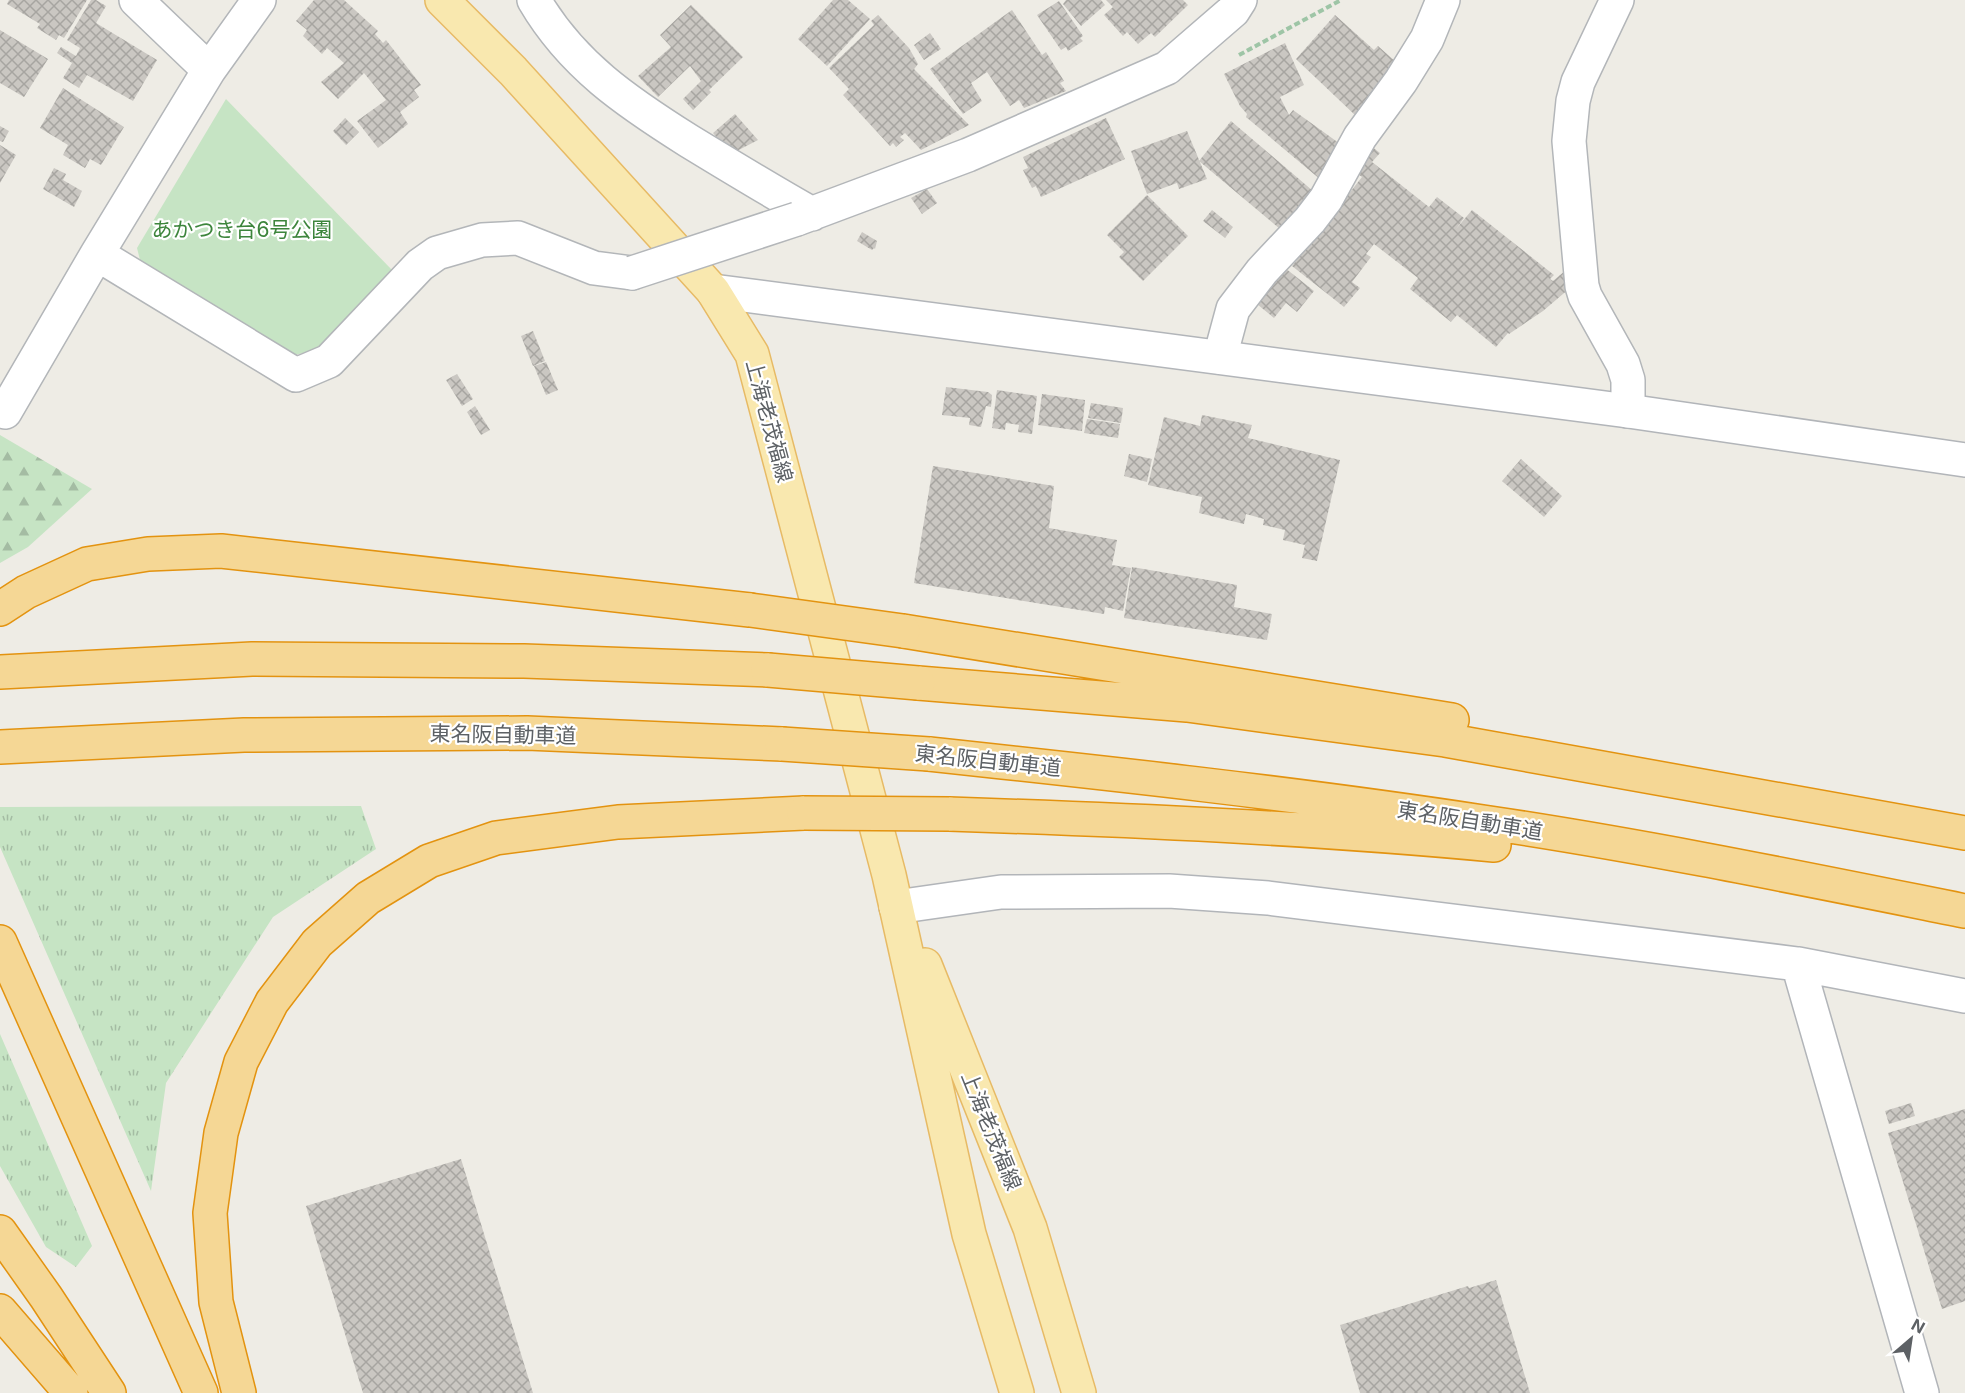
<svg xmlns="http://www.w3.org/2000/svg" width="1965" height="1393" viewBox="0 0 1965 1393" font-family="Inter,'Noto Sans JP',sans-serif">
<style>
.grass{fill:url(#grass-tufts)}
.forest{fill:url(#forest-firs)}
.park{fill:#c6e4c4}
.building{fill:url(#building-cross-hatch)}
.lines{fill:none;stroke-linecap:round;stroke-linejoin:round}
.street-casing{stroke:#b3b6b9;stroke-width:36}
.secondary-casing{stroke:#b2b5b9;stroke-width:36}
.primary-casing{stroke:#e7ba65;stroke-width:36}
.highway-casing{stroke:#e39310;stroke-width:36}
.path{stroke:#9ec5a6;stroke-width:4;stroke-dasharray:6 3;stroke-linecap:butt}
.street{stroke:#fff;stroke-width:33}
.secondary{stroke:#fff;stroke-width:33}
.primary{stroke:#f9e8af;stroke-width:33}
.highway{stroke:#f5d795;stroke-width:33}
.street-bridge-casing{stroke:#b3b6b9;stroke-width:36;stroke-linecap:butt}
.highway-bridge-casing{stroke:#e39310;stroke-width:36;stroke-linecap:butt}
.street-bridge{stroke:#fff;stroke-width:33}
.highway-bridge{stroke:#f5d795;stroke-width:33}
.labels{text-anchor:middle;stroke-width:4.5;stroke-linejoin:round;paint-order:stroke}
.park-label{font-size:21px;fill:#3d853c;stroke:#fff}
.street-label{font-size:21px;fill:#5d6165;stroke:#fff}
</style>
<defs>
<pattern id="grass-tufts" width="24" height="20" patternUnits="userSpaceOnUse" patternTransform="scale(1.5)"><rect width="24" height="20" fill="#c6e4c4"/><path d="M3 7l-1-3M5 7V3M7 7l1-3M15 17l-1-3M17 17v-4M19 17l1-3" fill="none" stroke="#a4bca3"/></pattern>
<pattern id="forest-firs" width="22" height="20" patternUnits="userSpaceOnUse" patternTransform="scale(1.5)"><rect width="22" height="20" fill="#c6e4c4"/><path d="M5 1l3.5 6h-7zM16 11l3.5 6h-7z" fill="#a4bca3"/></pattern>
<pattern id="building-cross-hatch" width="8" height="8" patternUnits="userSpaceOnUse" patternTransform="scale(1.5)"><rect width="8" height="8" fill="#cac7c2"/><path d="M0 0l8 8M0 8l8-8" fill="none" stroke="#a7a5a1"/></pattern>
</defs>
<rect width="100%" height="100%" fill="#eeece5"/>
<path class="grass" d="M361,806L376,849L273,917L166,1083L151,1191L0,847V807Z
M0,1034L92,1246L76,1267L46,1247L0,1166Z"/>
<path class="forest" d="M0,435L92,489L28,547L0,563Z"/>
<path class="park" d="M226,99L393,271L319,349L295,355L141,264L137,248Z"/>
<path class="building" d="M9,0H87L64,38L59,35L56,40L37,28L40,24L7,4Z
M91,0H96L106,6L96,23L157,60L133,101L87,75L79,88L63,78L72,63L57,53L61,47L76,56L80,48L67,40Z
M314,0H344L378,31L375,34L383,43L386,40L421,85L414,90L419,97L400,112L408,124L378,148L357,121L386,100L364,73L338,99L321,82L344,63L327,48L322,54L303,36L307,30L296,21Z
M833,0H848L870,19L827,66L798,39Z
M1066,0H1101L1105,5L1081,26L1063,4Z
M1106,0H1183L1188,5L1155,37L1151,33L1138,44L1127,32L1123,36L1104,15L1113,7Z
M1059,1L1083,36L1080,38L1083,41L1068,51L1066,47L1061,50L1037,15Z
M691,5L743,57L709,90L711,92L693,110L683,99L701,81L690,66L658,97L638,76L671,47L660,35Z
M1012,10L1042,55L1046,52L1064,81L1060,83L1066,91L1024,108L1019,100L1010,106L987,72L971,83L982,101L963,114L930,69Z
M878,15L909,48L918,64L914,69L969,125L921,150L905,133L900,137L904,140L896,147L893,143L890,146L843,95L849,89L829,68L874,25L871,21Z
M1335,15L1374,50L1378,46L1397,63L1356,116L1296,59Z
M0,30L48,59L24,97L0,83Z
M930,33L941,49L924,60L914,45Z
M1285,43L1304,85L1280,97L1289,115L1293,110L1343,146L1321,180L1246,117L1247,114L1240,106L1224,74Z
M63,88L124,127L101,165L90,159L85,168L63,155L68,145L40,128Z
M735,114L758,140L731,154L713,133Z
M345,118L359,132L346,145L333,131Z
M1106,118L1125,159L1041,197L1036,186L1032,188L1023,170L1028,168L1023,157Z
M1231,121L1313,191L1280,229L1199,161Z
M0,126L9,131L3,142L0,141Z
M1187,131L1207,179L1179,189L1177,183L1147,194L1131,151Z
M0,145L16,155L0,183Z
M1371,146L1380,153L1372,162L1429,207L1437,197L1464,218L1456,229L1472,210L1554,275L1550,279L1553,281L1566,270L1570,288L1543,311L1509,334L1508,333L1496,347L1457,315L1451,322L1410,289L1418,278L1374,244L1366,254L1371,257L1352,282L1360,288L1344,307L1292,266L1362,177L1354,171Z
M54,168L66,174L63,180L82,191L74,207L43,189Z
M927,189L937,203L922,214L911,198Z
M1147,195L1188,236L1143,281L1119,257L1124,252L1107,235Z
M1212,210L1233,227L1225,238L1203,221Z
M862,232L877,241L875,249L874,248L872,250L857,241Z
M1280,264L1314,291L1297,312L1286,303L1274,318L1252,300Z
M533,331L545,361L533,366L521,336Z
M546,362L558,390L546,395L534,366Z
M457,374L473,399L462,406L446,380Z
M946,387L988,392L992,395L991,407L986,406L981,427L969,425L970,418L942,415Z
M997,390L1037,396L1032,434L1018,432L1019,425L1006,423L1005,430L992,428Z
M1042,394L1085,400L1082,431L1038,425Z
M1091,403L1123,408L1121,423L1088,418Z
M475,406L490,430L481,435L467,412Z
M1202,415L1252,425L1248,438L1340,460L1317,561L1302,558L1305,545L1283,540L1285,530L1263,525L1264,519L1246,514L1244,524L1199,513L1202,497L1148,485L1164,417L1200,426Z
M1087,419L1120,424L1118,438L1084,433Z
M1129,454L1152,459L1147,482L1124,476Z
M1521,459L1562,496L1544,517L1502,481Z
M933,466L1054,486L1049,528L1117,540L1112,565L1131,568L1123,611L1105,607L1104,614L914,583Z
M1132,567L1237,585L1234,607L1272,614L1267,640L1124,618Z
M1911,1103L1915,1116L1889,1124L1885,1111Z
M1965,1109V1301L1942,1309L1888,1133Z
M461,1159L533,1393H363L306,1206Z
M1496,1280L1530,1393H1360L1340,1325L1468,1286L1469,1288Z"/>
<g class="lines">
<defs>
<path id="street" d="M136,0L209,70
M534,0C572,65 627,102 689,141C730,166 771,191 812,214
M1617,0L1578,82L1573,101L1569,141L1582,286L1585,296L1623,364L1628,380V411
M797,219L968,155L1167,68L1233,11L1240,0
M97,254L296,375L329,361L420,265L437,253L482,240L518,238L594,268L632,273
M1220,357L1233,309L1262,271L1310,220L1326,199L1360,137L1401,81L1427,39L1443,0
M0,408L5,412L97,254L209,70L259,0"/>
<path id="secondary" d="M713,291L1628,411L1965,460
M896,907L1001,892L1169,891L1268,898L1798,964L1965,996
M1798,964L1922,1393"/>
<path id="primary" d="M442,0L513,71L713,291L752,354L889,875L969,1234L1017,1393
M925,965L1030,1228L1079,1393"/>
<path id="highway" d="M0,609L26,592L87,564L148,554L221,551L750,610
M903,631L1452,720
M0,672L252,659L524,661L768,670
M918,683L1187,705L1445,740L1965,833
M0,747L244,735L527,733L782,744
M929,754C1114,774 1299,794 1483,822C1645,846 1805,879 1965,911
M949,814C1131,820 1313,828 1494,845
M0,942L201,1393
M0,1232L46,1297L109,1393
M0,1311L71,1393
M239,1393L216,1302L210,1213L221,1133L241,1062L272,1002L317,943L368,898L429,861L496,838L618,822L804,813"/>
</defs>
<use href="#street" class="street-casing"/>
<use href="#secondary" class="secondary-casing"/>
<use href="#primary" class="primary-casing"/>
<use href="#highway" class="highway-casing"/>
<path class="path" d="M1239,55L1341,0"/>
<use href="#street" class="street"/>
<use href="#secondary" class="secondary"/>
<use href="#primary" class="primary"/>
<use href="#highway" class="highway"/>
<defs>
<path id="street-bridge" d="M632,273L797,219"/>
<path id="highway-bridge" d="M750,610L903,631
M768,670L918,683
M782,744L929,754
M804,813L949,814"/>
</defs>
<use href="#street-bridge" class="street-bridge-casing"/>
<use href="#highway-bridge" class="highway-bridge-casing"/>
<use href="#street-bridge" class="street-bridge"/>
<use href="#highway-bridge" class="highway-bridge"/>
</g>
<g class="labels">
<g class="park-label">
<text x="242" y="237">あかつき台6号公園</text>
</g>
<g class="street-label">
<text transform="translate(769 421) rotate(75)" y="7">上海老茂福線</text>
<text transform="translate(503 735) rotate(1)" y="7">東名阪自動車道</text>
<text transform="translate(988 761) rotate(6)" y="7">東名阪自動車道</text>
<text transform="translate(1470 821) rotate(9)" y="7">東名阪自動車道</text>
<text transform="translate(991 1131) rotate(68)" y="7">上海老茂福線</text>
</g>
</g>
<g transform="translate(1911 1339) rotate(29)" stroke="#ffffff" stroke-width="4.5" paint-order="stroke">
<path d="M0-4.5L10 22L0 15L-10 22Z" fill="#5d6165"/>
<text y="-9" font-size="16" font-weight="bold" text-anchor="middle" fill="#5d6165">N</text>
</g>
</svg>
